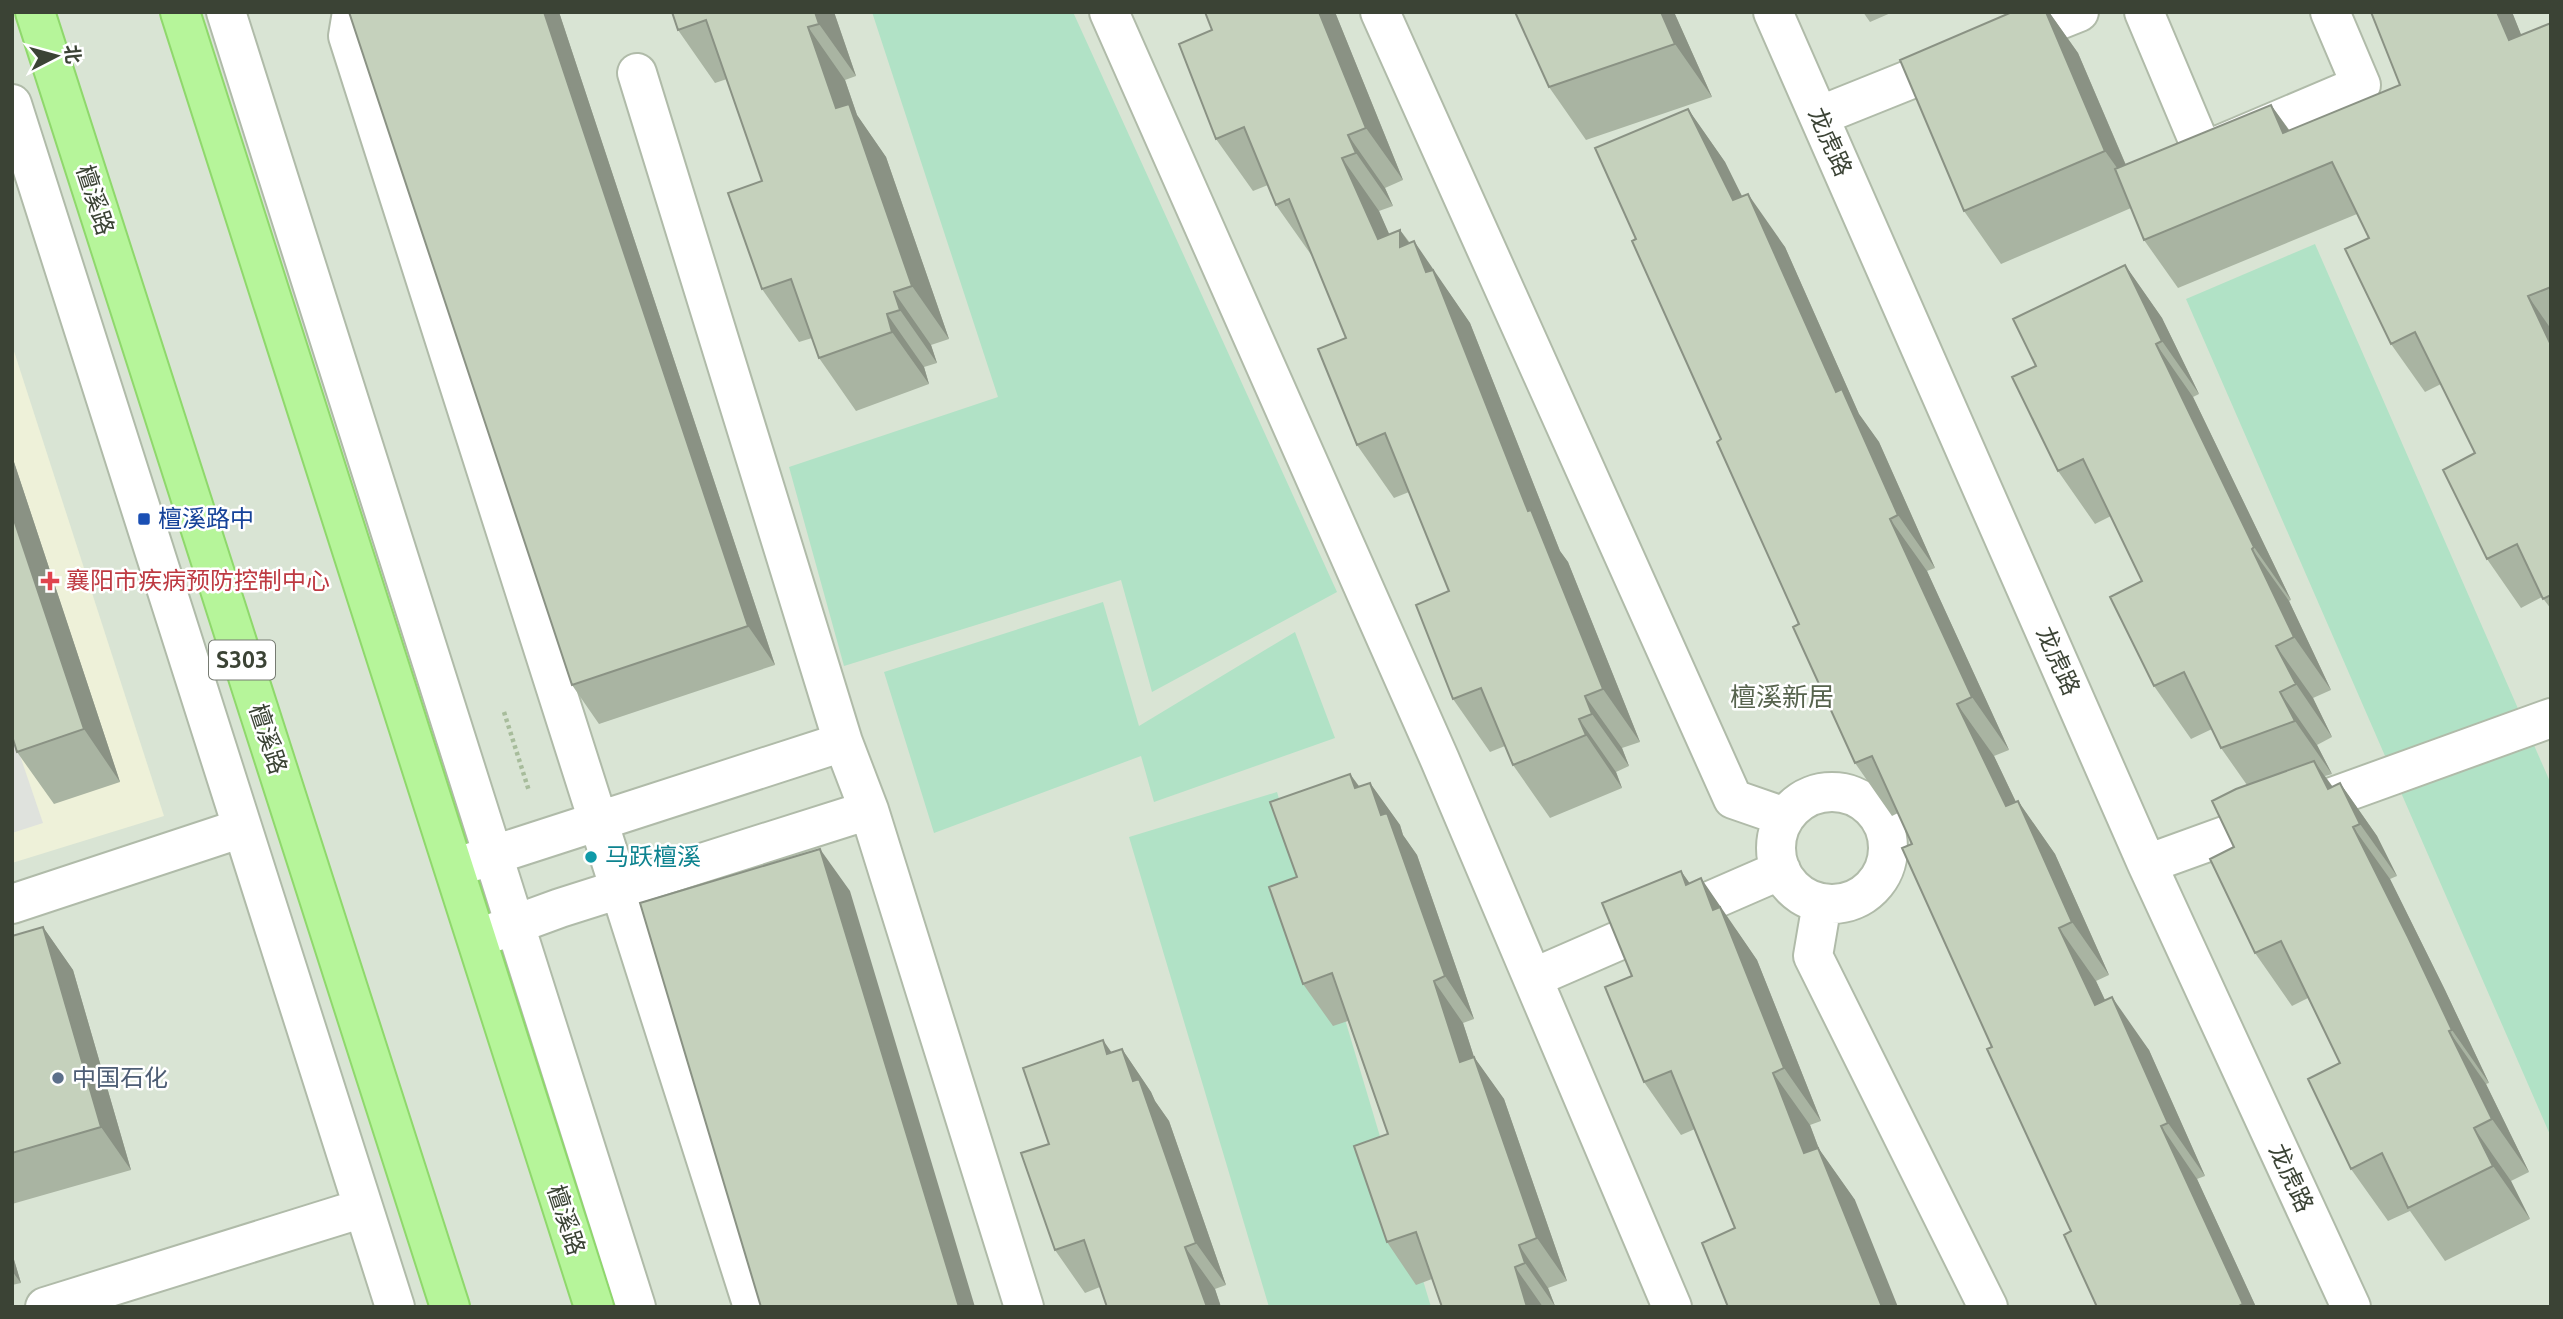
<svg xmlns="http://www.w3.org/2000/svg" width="2563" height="1319" viewBox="0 0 2563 1319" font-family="Ubuntu,'Noto Sans SC',sans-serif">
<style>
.residential{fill:#d9e4d4}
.medical{fill:#eef1d9}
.green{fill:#b1e2c6}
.parking{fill:#dfe2dd}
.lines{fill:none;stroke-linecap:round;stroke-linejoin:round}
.minor-casing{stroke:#b0bba9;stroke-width:42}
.major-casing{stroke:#8fd86c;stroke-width:42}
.path{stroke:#a7bc9b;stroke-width:4.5;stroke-dasharray:3.5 3.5;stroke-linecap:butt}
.minor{stroke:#fff;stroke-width:38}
.major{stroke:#b6f59a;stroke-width:38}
.wall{fill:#a9b4a2}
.shaded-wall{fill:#8a9284}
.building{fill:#c5d1bc;stroke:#8a9284;stroke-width:2}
.transit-dot{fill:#1a4fb4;stroke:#fff;stroke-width:2.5}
.health-dot{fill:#e0444e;stroke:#fff;stroke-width:2.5}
.culture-dot{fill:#0f9aa8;stroke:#fff;stroke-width:2.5}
.service-dot{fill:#5c6f8a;stroke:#fff;stroke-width:2.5}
.labels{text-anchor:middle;stroke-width:5;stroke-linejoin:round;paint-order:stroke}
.shield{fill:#fff;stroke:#767b72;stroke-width:2}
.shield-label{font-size:23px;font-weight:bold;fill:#3b4335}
.street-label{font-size:24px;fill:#3b4335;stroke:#fff}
.transit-label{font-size:24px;fill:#164399;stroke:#fff;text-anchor:start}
.health-label{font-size:24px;fill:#be3a42;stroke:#fff;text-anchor:start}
.culture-label{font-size:24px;fill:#0d838f;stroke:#fff;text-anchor:start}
.service-label{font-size:24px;fill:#4e5e75;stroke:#fff;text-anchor:start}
.neighbourhood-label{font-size:26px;fill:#57644e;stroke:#fff}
</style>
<rect width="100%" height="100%" fill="#e9f1e5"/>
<path class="residential" d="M12,12H2551V1307H12Z"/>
<path class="medical" d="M12,345L164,816L12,863Z"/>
<path class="green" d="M872,12H1073L1337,592L1152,692L1121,580L844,666L789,467L998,397Z
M2315,244L2551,784V1137L2186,299Z
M1103,602L1139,726L1295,632L1335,738L1154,802L1141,756L934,833L884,672Z
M1277,792L1431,1307H1269L1129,837Z"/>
<path class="parking" d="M12,732L43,823L12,833Z"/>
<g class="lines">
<defs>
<path id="minor" d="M226,12L636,1307
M352,12L348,36L753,1307
M1109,12L1440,760L1672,1307
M1380,12L1733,799L1785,817
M1773,12L2147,864L2351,1307
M2144,12L2203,152L2361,85L2330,12
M2009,40L2079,12
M637,73L843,742L869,810L1024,1307
M12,104L395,1307
M1819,116L1956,61
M1776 848a56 56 0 1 1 112 0a56 56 0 1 1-112 0Z
M469,863L843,742
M2147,864L2551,718
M1822,903L1813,956L1988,1307
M12,904L242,828
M492,933L560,908L869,810
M1533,978L1781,870
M45,1307L363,1208"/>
<path id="major" d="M35,12L450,1307
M180,12L594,1307"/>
</defs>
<use href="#minor" class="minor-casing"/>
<use href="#major" class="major-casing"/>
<path class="path" d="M504,712L529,791"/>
<use href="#minor" class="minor"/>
<use href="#major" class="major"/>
</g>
<path class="wall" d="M349,12H559L775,665L599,724L572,685Z
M672,12H834L856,76L845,80L857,115L886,157L949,339L931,345L937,363L924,367L929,384L856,411L819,358L812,338L799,342L762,289V181L727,79L715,83L678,30Z
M1205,12H1335L1403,180L1385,188L1393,206L1379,211L1389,235L1400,230L1450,294L1470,323L1560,551L1568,562L1640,742L1622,748L1629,766L1616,772L1622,788L1550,818L1513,765L1505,746L1490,752L1453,699L1449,591L1409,492L1394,498L1357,445L1346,338L1312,256L1276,205L1268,185L1253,191L1216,139L1212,30Z
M1674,12L1712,97L1586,140L1549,87Z
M1863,12H1893L1870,22Z
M2012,12H2049L2078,53L2126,165L2271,105L2290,131L2400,85L2371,12H2512L2521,35L2551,23V609L2542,597L2521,608L2487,559L2475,453L2441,384L2425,392L2391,344L2369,238L2357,214L2178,288L2144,240L2131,208L2001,264L1964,211Z
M1688,109L1725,162L1742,196L1785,247L1859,414L1879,442L1935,568L1927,571L2009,750L1994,756L2016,802L2018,801L2055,854L2109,975L2096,981L2105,1000L2149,1050L2205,1176L2197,1179L2256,1307H2097L2071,1231L1992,1047L1912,844L1898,813L1892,816L1855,763L1799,624L1636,239Z
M2125,265L2162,318L2199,394L2193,397L2291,600L2289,601L2331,690L2313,698L2332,737L2317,745L2332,774L2325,776L2333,787L2340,783L2377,836L2397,876L2390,879L2445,990L2489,1083L2486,1084L2529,1172L2511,1181L2530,1219L2445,1261L2410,1211L2388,1221L2351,1169L2340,1063L2308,998L2292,1006L2255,953L2234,847L2247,785L2221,748L2212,729L2191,739L2154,686L2142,581L2111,516L2095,524L2058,471Z
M12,456L120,782L54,804L17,752L12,736Z
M1350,774L1359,786L1370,783L1400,825L1403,835L1417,855L1474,1019L1463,1023L1474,1057L1504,1099L1567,1281L1548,1288L1555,1306L1552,1307H1442L1432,1279L1416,1285L1387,1242L1388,1134L1348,1021L1333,1026L1303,984L1297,877Z
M1681,871L1689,883L1737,931L1757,960L1821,1121L1810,1125L1819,1149L1855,1200L1735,1228L1695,1129L1681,1135L1644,1082L1632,976Z
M43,927L73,970L131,1170L12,1204V936Z
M1122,1049L1151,1092L1155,1101L1169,1121L1226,1285L1215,1289L1221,1307H1107L1100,1287L1085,1293L1055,1250L1049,1144L1111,1052Z
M12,1253L21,1283L12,1285Z"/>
<path class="shaded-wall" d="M544,12H559L775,665L748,626Z
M815,12H834L856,76L819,24Z
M1319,12H1335L1403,180L1366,128Z
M1661,12H1674L1712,97L1675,44Z
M2046,12H2049L2078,53L2142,203L2105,151Z
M2497,12H2512L2543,89L2509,40Z
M808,27L845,80L857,115L886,157L949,339L912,286L836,108Z
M2271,105L2305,153L2283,133Z
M1688,109L1725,162L1770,253L1733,200Z
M1348,135L1385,188L1393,206L1356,153Z
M1342,158L1379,211L1415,292L1378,239Z
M1748,194L1785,247L1859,414L1879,442L1935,568L1898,515L1836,392Z
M1400,230L1421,260L1414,241L1470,323L1560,551L1568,562L1640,742L1603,689L1528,511L1400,247Z
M2125,265L2162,318L2199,394L2162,341Z
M894,292L931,345L937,363L900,310Z
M2528,296L2551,329V345Z
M887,314L924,367L929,384L892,332Z
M2156,344L2193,397L2291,600L2254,547Z
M12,456L120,782L84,729L12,514Z
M1890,519L1927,571L2009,750L1972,697Z
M2252,549L2289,601L2331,690L2294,637Z
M2276,646L2313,698L2332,737L2296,684Z
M2280,692L2317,745L2332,774L2295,721Z
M1585,696L1622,748L1629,766L1592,714Z
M1957,704L1994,756L2043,859L2006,806Z
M1579,719L1616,772L1622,788L1586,735Z
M2314,761L2351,813L2328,789Z
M1350,774L1380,816L1355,788Z
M1370,783L1400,825L1403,835L1417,855L1474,1019L1445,976L1381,815Z
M2340,783L2377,836L2397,876L2360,824Z
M2018,801L2055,854L2109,975L2072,922Z
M2353,827L2390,879L2445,990L2489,1083L2452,1030Z
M820,849L850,891L975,1307H959Z
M1681,871L1718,923L1686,885Z
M1701,878L1757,960L1821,1121L1784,1068L1713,910Z
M43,927L73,970L131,1170L101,1127Z
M2059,928L2096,981L2132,1058L2095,1005Z
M1434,981L1463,1023L1474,1057L1504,1099L1567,1281L1537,1238L1460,1062Z
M2112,997L2149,1050L2205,1176L2168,1123Z
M2449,1031L2486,1084L2529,1172L2492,1119Z
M1103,1040L1132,1082L1107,1054Z
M1122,1049L1151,1092L1155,1101L1169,1121L1226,1285L1196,1243L1133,1081Z
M1773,1073L1810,1125L1819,1149L1855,1200L1898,1307H1882L1804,1153Z
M2161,1126L2197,1179L2256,1307H2244L2243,1304Z
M2474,1128L2511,1181L2530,1219L2493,1166Z
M1519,1245L1548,1288L1555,1306L1525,1263Z
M1185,1247L1215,1289L1221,1307H1207Z
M12,1253L21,1283L12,1271Z
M1515,1267L1543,1307H1527Z"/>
<path class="building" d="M349,12H544L748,626L572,685Z
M672,12H815L819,24L808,27L836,108L849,104L912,286L894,292L900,310L887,314L892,332L819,358L791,279L762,289L728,193L762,181L706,20L678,30Z
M1205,12H1319L1366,128L1348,135L1356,153L1342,158L1378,239L1400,230V247L1414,241L1426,272L1433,270L1528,511L1531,510L1603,689L1585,696L1592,714L1579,719L1586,735L1513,765L1481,688L1453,699L1416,605L1449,591L1385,433L1357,445L1318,349L1346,338L1289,199L1276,205L1244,127L1216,139L1179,44L1212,30Z
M1515,12H1661L1675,44L1549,87Z
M2012,12H2046L2105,151L1964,211L1900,60Z
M2371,12H2497L2509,40L2551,23V287L2528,296L2551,345V595L2543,599L2517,544L2487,559L2443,470L2475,453L2415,332L2391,344L2345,249L2369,238L2332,162L2144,240L2115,169L2271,105L2283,133L2400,85Z
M1688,109L1733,200L1748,194L1836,392L1842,389L1898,515L1890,519L1972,697L1957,704L2006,806L2018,801L2072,922L2059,928L2095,1005L2112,997L2168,1123L2161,1126L2243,1304L2237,1307H2097L2064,1235L2071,1231L1987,1049L1992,1047L1902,848L1912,844L1872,756L1855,763L1793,627L1799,624L1717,442L1721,439L1632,241L1636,239L1595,148Z
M2125,265L2162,341L2156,344L2254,547L2252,549L2294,637L2276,646L2296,684L2280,692L2295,721L2221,748L2184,672L2154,686L2110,597L2142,581L2083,459L2058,471L2012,377L2036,366L2013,319Z
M12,514L84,729L17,752L12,736Z
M2314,761L2328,789L2340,783L2360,824L2353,827L2408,937L2452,1030L2449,1031L2492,1119L2474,1128L2493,1166L2408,1208L2382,1153L2351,1169L2308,1079L2340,1063L2281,941L2255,953L2210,859L2234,847L2212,801L2236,789Z
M1350,774L1355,788L1370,783L1381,815L1387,813L1445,976L1434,981L1460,1062L1474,1057L1537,1238L1519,1245L1525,1263L1515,1267L1527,1307H1442L1416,1232L1387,1242L1354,1146L1388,1134L1332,973L1303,984L1269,887L1297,877L1270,802Z
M820,849L959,1307H761L640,903Z
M1681,871L1686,885L1701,878L1713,910L1720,907L1784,1068L1773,1073L1804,1153L1818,1148L1882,1307H1728L1702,1243L1735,1228L1671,1071L1644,1082L1605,987L1632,976L1602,903Z
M43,927L101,1127L12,1153V936Z
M1103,1040L1107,1054L1122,1049L1133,1081L1139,1079L1196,1243L1185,1247L1207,1307H1107L1084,1240L1055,1250L1021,1153L1049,1144L1023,1068Z"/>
<rect class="transit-dot" x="137" y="512" width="14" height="14" rx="3.5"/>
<path class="health-dot" d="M46.5 570.5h7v7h7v7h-7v7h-7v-7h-7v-7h7z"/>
<circle class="culture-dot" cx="591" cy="857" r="7"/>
<circle class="service-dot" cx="58" cy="1078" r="7"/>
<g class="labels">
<rect class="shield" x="209" y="640.5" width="66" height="39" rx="5"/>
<g class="shield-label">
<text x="242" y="668">S303</text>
</g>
<g class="street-label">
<text transform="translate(1830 142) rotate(66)" y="8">龙虎路</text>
<text transform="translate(95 200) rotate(72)" y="8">檀溪路</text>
<text transform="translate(2058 661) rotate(66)" y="8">龙虎路</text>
<text transform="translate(268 739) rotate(72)" y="8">檀溪路</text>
<text transform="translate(2291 1178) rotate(65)" y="8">龙虎路</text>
<text transform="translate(566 1220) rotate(72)" y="8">檀溪路</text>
</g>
<g class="transit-label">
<text x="158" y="527">檀溪路中</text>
</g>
<g class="health-label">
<text x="66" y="589">襄阳市疾病预防控制中心</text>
</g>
<g class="culture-label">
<text x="605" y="865">马跃檀溪</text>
</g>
<g class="service-label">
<text x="72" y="1086">中国石化</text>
</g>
<g class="neighbourhood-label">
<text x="1782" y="706">檀溪新居</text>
</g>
</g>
<rect width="2563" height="1319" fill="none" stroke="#3b4335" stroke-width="28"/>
<g transform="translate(56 56) rotate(84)" stroke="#ffffff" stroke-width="5" paint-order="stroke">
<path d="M0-5L12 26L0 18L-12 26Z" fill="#3b4335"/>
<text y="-10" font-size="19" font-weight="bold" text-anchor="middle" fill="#3b4335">北</text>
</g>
</svg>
